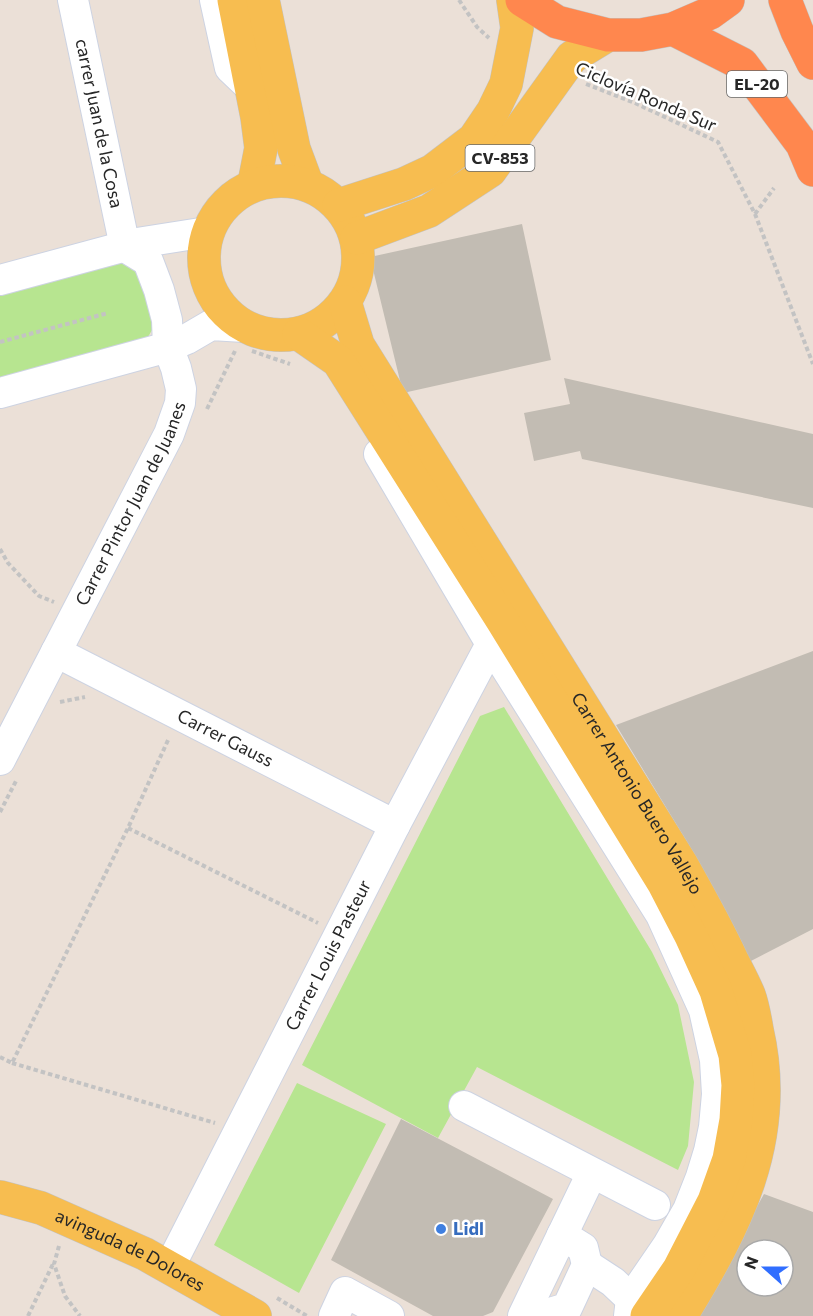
<svg xmlns="http://www.w3.org/2000/svg" width="813" height="1316" viewBox="0 0 813 1316" font-family="Commissioner,sans-serif">
<style>
.green{fill:#b7e590}
.building{fill:#c2bcb3;fill-rule:evenodd}
.lines{fill:none;stroke-linecap:round;stroke-linejoin:round}
.minor-casing{stroke:#cdd3e2;stroke-width:32}
.major-casing{stroke:#c3c3c3;stroke-width:34}
.highway-casing{stroke:#c3c3c3;stroke-width:34}
.path{stroke:#c3c3c3;stroke-width:4;stroke-dasharray:4.5 3;stroke-linecap:butt}
.minor{stroke:#fff;stroke-width:30}
.major{stroke:#f7bd50;stroke-width:33}
.highway{stroke:#ff874e;stroke-width:33}
.shop-dot{fill:#3f7fe0;stroke:#fff;stroke-width:2}
.labels{text-anchor:middle;stroke-width:5;stroke-linejoin:round;paint-order:stroke}
.shield{fill:#fff;stroke:#686868;stroke-width:1.5}
.shield-label{font-size:16px;font-weight:bold;fill:#272727}
.street-label{font-size:18px;fill:#272727;stroke:#fff}
.shop-label{font-size:18px;font-weight:bold;fill:#366cbe;stroke:#fff;text-anchor:start}
</style>
<rect width="100%" height="100%" fill="#ebe0d7"/>
<path class="green" d="M118,260L135,267L156,323L144,344L0,384V295Z
M504,707L652,952L678,1005L694,1082L688,1146L678,1170L477,1067L438,1138L302,1065L480,716Z
M297,1083L386,1124L299,1293L214,1245Z"/>
<path class="building" d="M522,224L551,360L403,393L370,257Z
M564,378L813,434V508L582,459L580,451L534,461L524,413L570,404Z
M813,651V929L749,962L689,845L616,725Z
M401,1119L553,1199L493,1312L483,1316H433L331,1260Z
M764,1194L813,1212V1316H696ZM747,1250H783V1286H747Z"/>
<g class="lines">
<defs>
<g id="minor">
<path id="s1" d="M73,0L125,247"/>
<path d="M215,0L230,68L251,88"/>
<path d="M0,280L137,243L207,232"/>
<path d="M0,393L168,347L187,339L211,325L244,327"/>
<path d="M379,454L491,644L661,915L704,1010L715,1060L717,1094L714,1127L709,1151L701,1177L688,1210L668,1245L631,1299L629,1316"/>
<path id="s2" d="M56,652L395,825"/>
<path id="s3" d="M0,760L169,434L180,403L181,389L176,368L168,347L167,320L159,290L148,261L125,247"/>
<path d="M464,1106L655,1205"/>
<path d="M587,1265L613,1282L631,1299"/>
<path id="s4" d="M169,1268L395,825L491,644"/>
<path d="M334,1316L345,1292L389,1316"/>
<path d="M523,1316L592,1173"/>
<path d="M540,1316L567,1308L587,1265L583,1248L562,1235"/>
</g>
<g id="major">
<path d="M234,0L257,117L261,148L254,184"/>
<path d="M263,0L294,149L307,184"/>
<circle cx="281" cy="258" r="77"/>
<path d="M339,205L404,184L432,171L474,139L493,111L506,84L517,28L513,0"/>
<path d="M357,238L429,211L490,171L572,57L608,35"/>
<path id="s5" d="M345,302L358,345L682,865C700,897 718,929 733,962C738,972 744,983 749,995C753,1006 755,1018 757,1030C782,1139 736,1226 681,1316"/>
<path d="M299,334L338,361L502,620L663,882L691,936L716,991L735,1055L738,1085L736,1120L729,1159L714,1201L679,1269L647,1316"/>
<path id="s6" d="M0,1197L41,1208L145,1254L255,1316"/>
</g>
<path id="highway" d="M522,0L557,22L608,35H641L673,29L710,13L728,0
M785,0L797,31L813,63
M673,29L742,64L802,144L813,170"/>
</defs>
<use href="#minor" class="minor-casing"/>
<use href="#major" class="major-casing"/>
<use href="#highway" class="highway-casing"/>
<path class="path" d="M459,0L477,27L489,38
M586,84L635,103L718,142L755,214L813,364
M755,214L774,188
M0,342L108,313
M252,351L290,364
M207,409L235,351
M0,549L8,563L39,596L54,602
M60,702L85,697
M0,812L16,781
M128,828L318,923
M0,1057L12,1063L128,828L169,738
M12,1063L215,1123
M59,1246L54,1264L65,1296L80,1316
M277,1298L307,1316
M28,1316L53,1264"/>
<use href="#minor" class="minor"/>
<use href="#major" class="major"/>
<use href="#highway" class="highway"/>
</g>
<circle class="shop-dot" cx="441" cy="1229" r="6"/>
<g class="labels">
<g class="shield">
<rect x="727" y="71" width="60" height="26" rx="4.5"/>
<rect x="465.5" y="145" width="69" height="26" rx="4.5"/>
</g>
<g class="shield-label">
<text x="757" y="90">EL-20</text>
<text x="500" y="164">CV-853</text>
</g>
<g class="street-label">
<text transform="translate(646 97) rotate(23)" y="6">Ciclovía Ronda Sur</text>
<text dy="6" stroke="none"><textPath href="#s1" startOffset="126">carrer Juan de la Cosa</textPath></text>
<text dy="6" stroke="none"><textPath href="#s3" startOffset="288">Carrer Pintor Juan de Juanes</textPath></text>
<text dy="6" stroke="none"><textPath href="#s2" startOffset="190">Carrer Gauss</textPath></text>
<text dy="6" stroke="none"><textPath href="#s5" startOffset="573">Carrer Antonio Buero Vallejo</textPath></text>
<text dy="6" stroke="none"><textPath href="#s4" startOffset="351">Carrer Louis Pasteur</textPath></text>
<text dy="6" stroke="none"><textPath href="#s6" startOffset="141">avinguda de Dolores</textPath></text>
</g>
<g class="shop-label">
<text x="453" y="1235">Lidl</text>
</g>
</g>
<g transform="translate(765 1268) rotate(291)"><circle r="28" fill="#ffffff" stroke="#a9a9a9" stroke-width="1.5"/>
<path d="M0-4.5L10 22L0 15L-10 22Z" fill="#306eff"/>
<text y="-9" font-size="16" font-weight="bold" text-anchor="middle" fill="#272727">N</text>
</g>
</svg>
